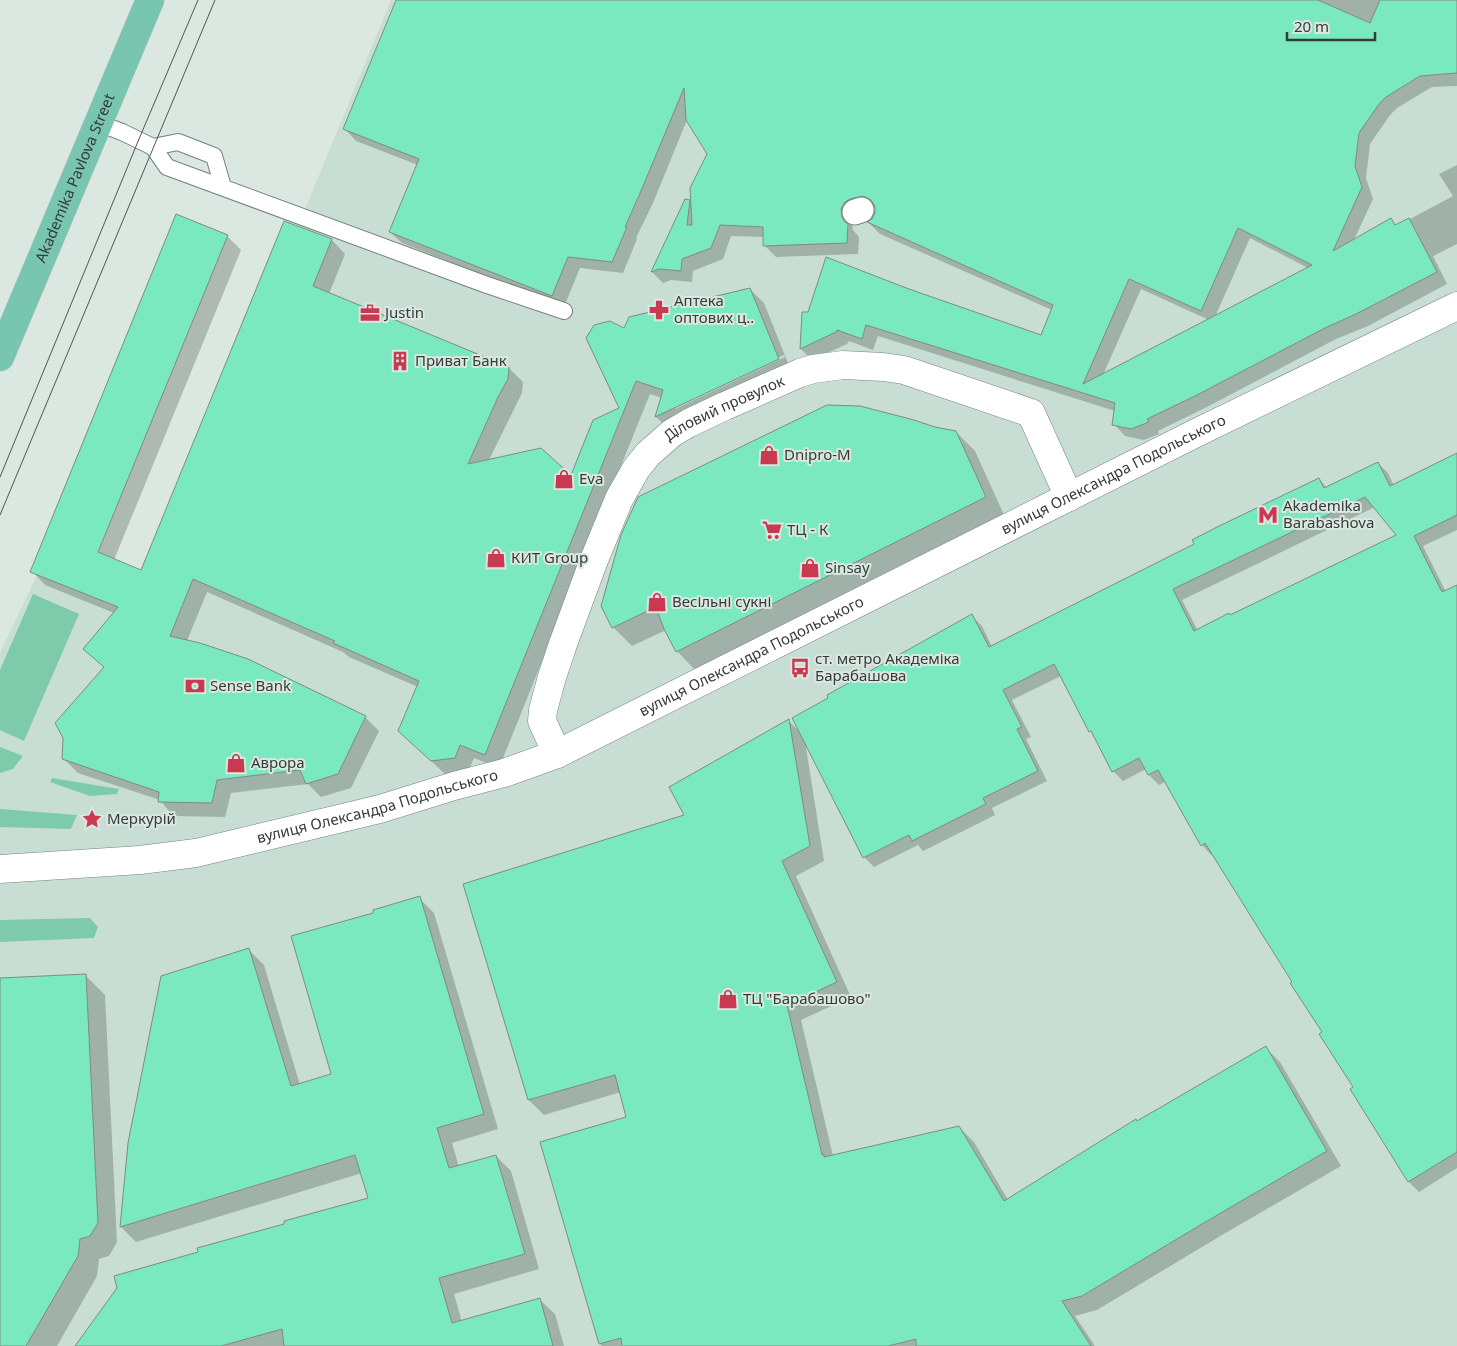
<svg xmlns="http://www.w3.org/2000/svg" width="1457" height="1346" viewBox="0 0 1457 1346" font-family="'Noto Sans',sans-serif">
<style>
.built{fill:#c8ded4}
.green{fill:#7ecbac}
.shadow{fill:#0003;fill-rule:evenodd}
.building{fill:#7ae9bf;stroke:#7e8b85;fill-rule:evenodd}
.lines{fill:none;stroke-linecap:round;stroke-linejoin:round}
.service-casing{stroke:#75827c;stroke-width:18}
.pedestrian-casing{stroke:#75827c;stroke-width:27}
.minor-casing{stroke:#75827c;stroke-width:29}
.primary-casing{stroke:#c2c4c4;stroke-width:29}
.service{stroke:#fff;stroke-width:16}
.pedestrian{stroke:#fff;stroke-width:25}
.minor{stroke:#fff;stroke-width:28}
.primary{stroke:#78c6af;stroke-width:28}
.tram{stroke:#4f5653;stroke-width:1}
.labels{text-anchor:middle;stroke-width:4;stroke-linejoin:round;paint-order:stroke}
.street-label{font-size:15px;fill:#353b39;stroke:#dae8e1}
.poi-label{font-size:15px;fill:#353b39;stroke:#dae8e1;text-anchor:start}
</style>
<rect width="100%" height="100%" fill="#dae8e1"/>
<path class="built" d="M391,0H1457V1346H0V653L46,556L149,589Z"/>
<path class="green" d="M33,594L79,614L24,741L0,730V670Z
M0,747L23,756L13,769L0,773Z
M52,778L119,789L117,794L90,796L50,782Z
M0,809L77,815L71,829L0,827Z
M90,918L98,927L94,938L0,942V920Z"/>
<path class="shadow" d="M397,0H1457V86L1432,87L1397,108L1390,115L1370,144L1366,178L1373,199L1354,240L1391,220L1397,226L1453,196L1439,174L1457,165V244L1433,256L1447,284L1368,326L1336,339L1207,407L1158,431L1159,434L1144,440L1125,436L1114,424L1115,411L878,336L873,350L849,341L847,344L812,360L801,349L804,313L909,290L1042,336L1052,310L880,234L869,223L876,214V207H869L852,221L853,230L859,237L858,254L776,257L765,246V237L731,236L723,259L693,271L692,282L671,280L663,283L652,272L686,201L692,205L708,154L687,120L653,203L636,238L637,239L623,273L580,268L564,307L402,243L390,232L418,165L356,141L345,129ZM1250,238L1308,268L1215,317ZM1141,289L1209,320L1103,375Z
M227,236L241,250L114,560L142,571L332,240L345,254L329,294L509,368L523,382L522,393L489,460L571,477L621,409L625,329L750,289L764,303L792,373L670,430L656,417L662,398L650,394L499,768L474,758L468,772L446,775L399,731L418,687L349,657L343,652L207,592L187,641L365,717L379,731L351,788L321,797L308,784L231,793L225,817L173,816L160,800L78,773L64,759L105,668L85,649L114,613L45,585L32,571ZM784,355L785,357L675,409V406Z
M935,429L956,432L975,451L1005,517L696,671L677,651L666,630L632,646L613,627Z
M1457,455V530L1423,546L1446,592L1457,586V1168L1419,1192L1409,1182L1352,1089L1354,1088L1294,982L1214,854L1211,855L1202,845L1166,781L1159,785L1149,775L1146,769L1123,781L1113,771L1061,676L1012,700L1031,737L1026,739L1047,781L992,808L995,815L923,851L918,845L874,867L864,857L805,741L824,861L796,876L851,997L801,1020L833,1156L959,1127L974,1142L1008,1200L1137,1122L1265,1047L1280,1062L1341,1166L1217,1238L1097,1310L1075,1316L1095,1346H602L600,1344L628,1118L621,1092L544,1115L529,1100L464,885L686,816L789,721L800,732L972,616L982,626L992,647L1195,545L1319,479L1327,488L1378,463L1388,473L1394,486ZM1375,507L1398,535L1198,631L1182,600Z
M419,898L434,913L498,1129L452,1143L459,1167L496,1156L511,1171L539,1269L454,1294L462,1322L539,1299L555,1314L564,1346H76L200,1253L369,1199L362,1173L136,1242L121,1227L129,1143L249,950L264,965L300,1085L332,1075L375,913Z
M86,976L105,995L117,1242L109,1256L99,1259L97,1276L57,1346H0V980Z"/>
<path class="building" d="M396,0H1318L1370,23L1380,0H1457V73L1420,76L1386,97L1379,104L1359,133L1355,166L1362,187L1333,251L1391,218L1395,225L1409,218L1437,272L1356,314L1325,328L1195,396L1147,419L1149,422L1131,429L1112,425L1115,403L866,325L862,339L837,330L836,332L800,349L802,312H808L826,257L909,289L1041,335L1053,305L867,222L872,219L875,213V206L871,200L863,196L850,199L845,202L841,209L842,217L845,222L848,224L847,243L763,246V227L720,225L711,248L682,259L681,271L659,269L651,272L685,199L690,200L687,225H692L690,188L707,154L686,120L684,88L641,191L625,227H627L612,262L568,257L552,296L389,232L419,159L343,129ZM1238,228L1312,265L1083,384L1129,279L1201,311Z
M176,214L228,235L98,552L141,570L284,221L332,239L313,286L509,367L508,379L498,397L468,464L541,448L571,475L593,420L619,408L586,338L594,325L610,321L624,328L629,317L750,288L779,359L655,417L663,390L636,381L485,755L460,745L455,758L431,761L398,731L419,681L333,643L335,641L193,579L170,636L200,643L248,659L366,716L338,774L306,784L300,770L217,780L212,803L158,802L159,792L62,759L63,738L55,723L104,667L83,649L118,607L30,572Z
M827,405L860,406L914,420L935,427L956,431L986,497L676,652L664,629L656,607L612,628L601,606L621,535L638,497Z
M1457,453V515L1414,536L1442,592L1457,585V1152L1408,1182L1350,1089L1353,1087L1319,1034L1322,1032L1290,983L1292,982L1205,843L1201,846L1158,770L1148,775L1139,758L1112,772L1091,731L1089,732L1054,664L1003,690L1022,727L1017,729L1038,771L983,798L986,804L912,841L909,835L863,858L792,718L828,698L827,695L972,614L989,647L1194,544L1192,540L1215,528L1319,478L1324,488L1378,462L1390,486ZM1365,497L1396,535L1282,590L1230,615L1229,613L1194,631L1173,589Z
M789,719L810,846L782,861L837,982L787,1005L822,1155L824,1154V1157L959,1126L1004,1201L1136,1119L1137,1121L1266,1046L1327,1151L1202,1224L1082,1296L1062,1301L1091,1346H916V1339L888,1346H622L621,1338L599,1344L540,1142L626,1117L615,1075L528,1100L463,884L684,815L669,787Z
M420,896L484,1114L437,1128L449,1168L496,1155L525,1254L439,1278L452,1323L540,1298L553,1346H284L282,1329L221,1346H75L117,1288L114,1276L198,1252L197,1248L284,1224V1221L368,1198L355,1155L120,1227L128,1143L161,976L249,948L291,1086L331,1074L291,936L373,913V910Z
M86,974L98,1223L90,1236L80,1239L78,1256L26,1346H0V978Z"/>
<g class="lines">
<defs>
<path id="service" d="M98,123L122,132L153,147L167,167L487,285L564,311
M153,147L178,142L214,156L223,187"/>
<path id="pedestrian" d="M855,212L861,210"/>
<g id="minor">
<path id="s1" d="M557,754L542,721L543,710L552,677L563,644L594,560L619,499L636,469L648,454L672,433L689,423L725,406L800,373L813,369L843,365L883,367L904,370L1031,413L1069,497"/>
<path id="s2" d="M0,869L140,860L196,853L380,809L454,786L504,773L557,754L1198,432L1457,306"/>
</g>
<g id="primary">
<path id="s3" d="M0,357L150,0"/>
</g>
</defs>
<use href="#service" class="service-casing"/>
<use href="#pedestrian" class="pedestrian-casing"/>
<use href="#minor" class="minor-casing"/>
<use href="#primary" class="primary-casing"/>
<use href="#service" class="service"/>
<use href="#pedestrian" class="pedestrian"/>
<use href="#minor" class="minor"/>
<use href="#primary" class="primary"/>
<path class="tram" d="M0,477L139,139L198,0
M0,515L215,0"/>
</g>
<defs>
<symbol id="pharmacy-bare" viewBox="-9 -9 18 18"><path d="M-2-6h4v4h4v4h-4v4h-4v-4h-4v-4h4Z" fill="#c9394f" stroke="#dae8e1" stroke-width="2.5" paint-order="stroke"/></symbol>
<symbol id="office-bare" viewBox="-9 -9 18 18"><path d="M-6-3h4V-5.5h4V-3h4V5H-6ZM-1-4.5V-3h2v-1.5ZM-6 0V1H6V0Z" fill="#c9394f" stroke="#dae8e1" stroke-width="2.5" paint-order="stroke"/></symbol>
<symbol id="building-bare" viewBox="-9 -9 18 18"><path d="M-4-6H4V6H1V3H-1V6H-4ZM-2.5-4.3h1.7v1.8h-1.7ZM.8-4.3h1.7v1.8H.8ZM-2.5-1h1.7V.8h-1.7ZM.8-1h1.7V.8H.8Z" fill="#c9394f" stroke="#dae8e1" stroke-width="2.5" paint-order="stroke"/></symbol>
<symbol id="shop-bare" viewBox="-9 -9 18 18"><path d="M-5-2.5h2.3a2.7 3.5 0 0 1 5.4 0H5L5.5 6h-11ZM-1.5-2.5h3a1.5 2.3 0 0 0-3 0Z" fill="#c9394f" stroke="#dae8e1" stroke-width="2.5" paint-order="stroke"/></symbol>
<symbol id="metro-bare" viewBox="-9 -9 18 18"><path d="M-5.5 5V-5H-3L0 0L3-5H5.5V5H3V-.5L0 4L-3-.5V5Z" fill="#c9394f" stroke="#dae8e1" stroke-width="2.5" paint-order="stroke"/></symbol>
<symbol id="supermarket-bare" viewBox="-9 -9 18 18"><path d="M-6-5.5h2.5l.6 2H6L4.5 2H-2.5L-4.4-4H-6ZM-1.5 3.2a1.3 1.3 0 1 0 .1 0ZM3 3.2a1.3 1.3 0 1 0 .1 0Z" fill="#c9394f" stroke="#dae8e1" stroke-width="2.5" paint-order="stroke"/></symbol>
<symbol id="bus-bare" viewBox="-9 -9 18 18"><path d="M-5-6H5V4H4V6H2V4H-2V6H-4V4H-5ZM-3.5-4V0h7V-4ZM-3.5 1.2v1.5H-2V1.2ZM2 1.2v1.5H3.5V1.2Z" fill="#c9394f" stroke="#dae8e1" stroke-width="2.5" paint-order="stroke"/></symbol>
<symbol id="bank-bare" viewBox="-9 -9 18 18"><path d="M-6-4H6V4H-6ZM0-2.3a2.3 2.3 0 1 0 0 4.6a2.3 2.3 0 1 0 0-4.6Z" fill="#c9394f" stroke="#dae8e1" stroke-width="2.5" paint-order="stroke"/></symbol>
<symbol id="sight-bare" viewBox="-9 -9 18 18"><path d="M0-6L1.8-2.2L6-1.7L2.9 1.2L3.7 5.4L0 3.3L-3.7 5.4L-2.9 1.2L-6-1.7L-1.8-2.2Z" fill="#c9394f" stroke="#dae8e1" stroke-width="2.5" paint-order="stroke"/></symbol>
</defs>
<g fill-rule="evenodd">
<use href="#pharmacy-bare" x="645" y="296" width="28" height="28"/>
<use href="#office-bare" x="356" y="299" width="28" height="28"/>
<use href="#building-bare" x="386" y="347" width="28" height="28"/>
<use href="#shop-bare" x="755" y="441" width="28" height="28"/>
<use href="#shop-bare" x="550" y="465" width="28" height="28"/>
<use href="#metro-bare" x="1254" y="501" width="28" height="28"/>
<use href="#supermarket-bare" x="758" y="516" width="28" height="28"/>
<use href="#shop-bare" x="482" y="544" width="28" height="28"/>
<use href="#shop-bare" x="796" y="554" width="28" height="28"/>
<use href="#shop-bare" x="643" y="588" width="28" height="28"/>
<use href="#bus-bare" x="786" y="654" width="28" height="28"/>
<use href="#bank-bare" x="181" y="672" width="28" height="28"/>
<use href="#shop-bare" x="222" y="749" width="28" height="28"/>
<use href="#sight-bare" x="78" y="805" width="28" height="28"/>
<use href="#shop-bare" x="714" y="985" width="28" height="28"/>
</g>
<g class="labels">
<g class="street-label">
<text dy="5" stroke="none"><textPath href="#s3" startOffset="194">Akademika Pavlova Street</textPath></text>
<text dy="5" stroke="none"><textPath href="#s1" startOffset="415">Діловий провулок</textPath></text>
<text dy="5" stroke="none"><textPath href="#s2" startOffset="1194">вулиця Олександра Подольського</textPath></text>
<text dy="5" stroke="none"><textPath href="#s2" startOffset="789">вулиця Олександра Подольського</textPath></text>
<text dy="5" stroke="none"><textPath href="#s2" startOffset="384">вулиця Олександра Подольського</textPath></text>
</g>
<g class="poi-label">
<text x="674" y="306">Аптека<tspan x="674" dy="17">оптових ц‥</tspan></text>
<text x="385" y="318">Justin</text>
<text x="415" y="366">Приват Банк</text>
<text x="784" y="460">Dnipro-M</text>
<text x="579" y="484">Eva</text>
<text x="1283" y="511">Akademіka<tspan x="1283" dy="17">Barabashova</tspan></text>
<text x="787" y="535">ТЦ - К</text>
<text x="511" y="563">КИТ Group</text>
<text x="825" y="573">Sinsay</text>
<text x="672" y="607">Весільні сукні</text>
<text x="815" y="664">ст. метро Академіка<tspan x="815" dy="17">Барабашова</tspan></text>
<text x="210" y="691">Sense Bank</text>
<text x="251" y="768">Аврора</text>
<text x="107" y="824">Меркурій</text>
<text x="743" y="1004">ТЦ "Барабашово"</text>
</g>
</g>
<path d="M1287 32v8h88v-8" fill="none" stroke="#353b39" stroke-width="2.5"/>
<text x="1294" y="32" font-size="15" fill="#353b39" stroke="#dae8e1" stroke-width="4" paint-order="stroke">20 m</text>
</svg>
